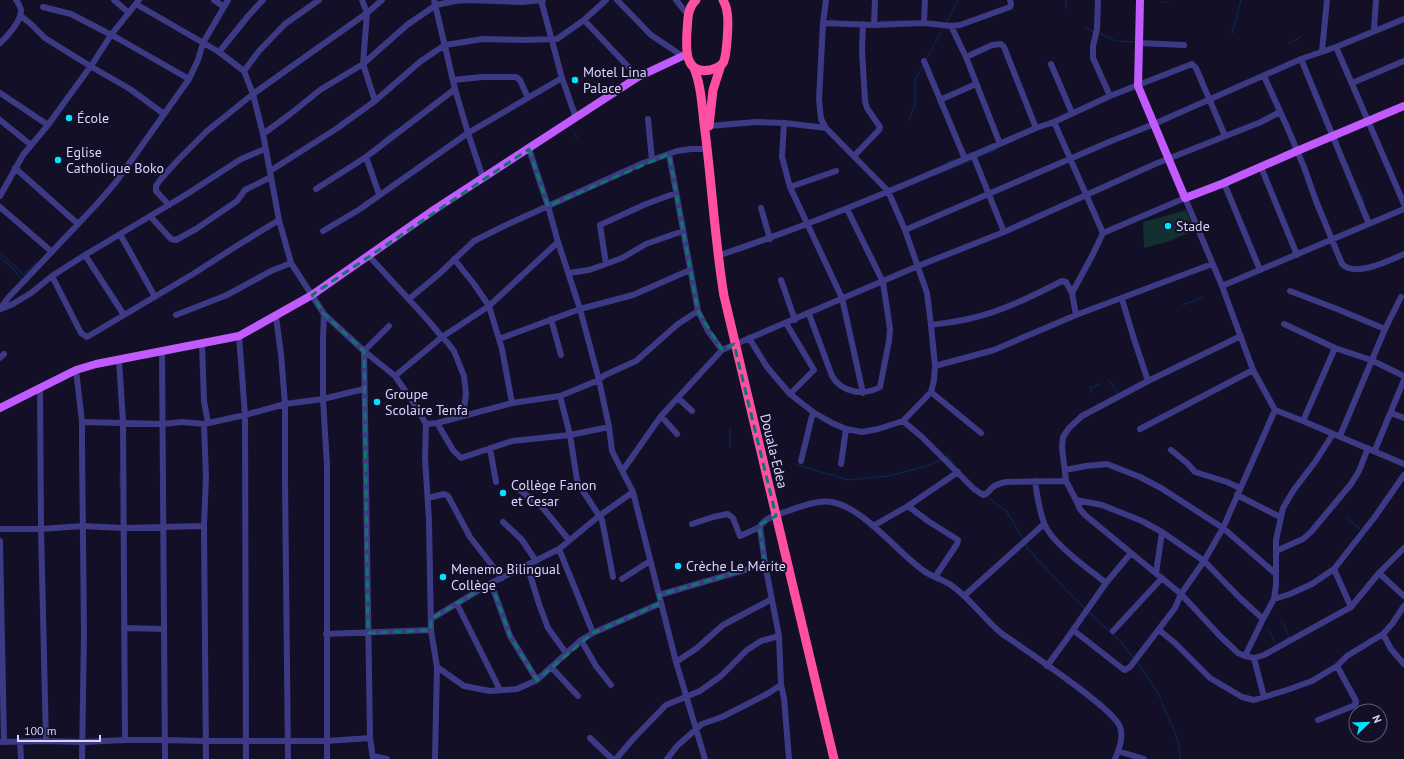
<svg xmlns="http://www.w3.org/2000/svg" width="1404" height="759" viewBox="0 0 1404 759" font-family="'PT Sans',sans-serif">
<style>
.green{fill:#12302f}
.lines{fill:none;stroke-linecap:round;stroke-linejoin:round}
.stream{stroke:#0c2248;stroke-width:1.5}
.minor{stroke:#3d3a85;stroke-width:6}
.major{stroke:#c25bff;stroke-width:8}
.highway{stroke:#ff4fa3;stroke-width:9}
.marked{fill:none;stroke:#0f766e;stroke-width:3;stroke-dasharray:8 5;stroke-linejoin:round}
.poi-dot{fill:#00e5ff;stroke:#130f26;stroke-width:1.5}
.labels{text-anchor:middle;stroke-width:4;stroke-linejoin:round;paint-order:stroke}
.poi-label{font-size:14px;fill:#d9d4ff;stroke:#130f26;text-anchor:start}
.street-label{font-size:14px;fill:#d9d4ff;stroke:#130f26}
</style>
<rect width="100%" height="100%" fill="#130f26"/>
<path class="green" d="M1186,210L1194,231L1167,242L1144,248L1143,222Z"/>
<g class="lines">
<path class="stream" d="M1162,2H1169
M1066,9V0
M829,18L833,20
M880,21H905
M946,24L958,0
M1085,28L1095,32
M1098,33L1116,41L1136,42
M1232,34L1241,0
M1289,43L1301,37
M926,60L944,27
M909,120L915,105V80L923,66
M573,130L577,138
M384,139L396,129
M967,154L972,152
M976,158L998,149
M947,162L954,160
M935,175L972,160
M1355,184H1356L1364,201
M0,253L24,275L36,263
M0,258L11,267L22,279
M1183,305L1203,297
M1109,380L1118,394
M1092,393L1090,388L1099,384
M730,447V428
M945,458L948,456L956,467
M795,464L848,480L889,476L926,466L942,459
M120,486V474
M986,496L1007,512L1023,539
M1348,518L1360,529
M1026,544L1028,549L1069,593L1086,609
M1088,611L1121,642L1134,659
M1281,619L1289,637L1284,641
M1268,628L1275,644L1276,645
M1137,662L1158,693L1176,735L1180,751V759"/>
<path class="minor" d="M114,0L129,13
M214,0L224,7
M362,0L367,13L363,64L375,101
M434,0L455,89L468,133L483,178
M541,0L562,78L576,118
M617,0L651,35L681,55
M676,0L688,15
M826,0L823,23L819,100L821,119L826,128
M875,0L874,25L924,23L951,26L960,25L1010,7L1011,4L1010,0
M1098,0L1097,29L1093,46V58L1110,96
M136,4L219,52L244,71L253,94L263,134L279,220L291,263L324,314L364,351L395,376L415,405L426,424L437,423L512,403L560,396L599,380L605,375L636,361L678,324L698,311
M43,7L71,14L119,39L189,79
M21,16L31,24L45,38L90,66L130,89L164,114
M584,20L638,77
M823,23L874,25
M924,23L925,0
M951,26L966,57L1000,144
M1374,30L1376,0
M0,43C7,37 21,21 21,11C21,7 18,3 16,0
M1139,43L1184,45
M1336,47L1404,204
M1322,51L1327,0
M219,52L249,15L263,0
M966,57L992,45L1001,44L1004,47L1036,128
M1301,59L1369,224
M924,61L965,159
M1051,64L1072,113
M244,71L259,51L285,24L319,0
M1264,76L1288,129L1304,167L1316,201L1342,264C1355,278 1390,260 1404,254
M453,80L482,77H516L520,80L528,98
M1352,83L1404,61
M0,93L48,125
M940,100L976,84
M648,119L652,160
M0,120L31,145
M1054,122L1103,233
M784,123L782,157L790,187L842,298L863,393
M709,126L756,122L784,123L826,128L888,191L905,230L927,293L931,325L935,366L934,380L931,392L903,421L878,429L862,432L846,429L832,423L813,412L790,394L767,367L749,338
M263,134L289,115L320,90L363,64L407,25L436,5L455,1L467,0L522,2L543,0
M529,149L548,206L558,242L580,309L599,380L609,427L612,451L633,492L676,662L705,759
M669,154L698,311L708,331L722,350
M973,155L1004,232
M854,156L879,130L880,127L867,108L865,101L862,50L863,24
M366,157L379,194
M1261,167L1297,255
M15,168L78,224
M270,171L336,129L375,101L421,61L445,45L483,39L524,40L557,39L584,20L606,0
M1224,183L1260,270
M790,187L836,171
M316,189L366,157L455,89
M0,196L23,155L48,125L93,63L111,35L139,0
M169,205L156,191V186L160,180L178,160L207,131L253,94L367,13L382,0
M0,207L52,252
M761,208L770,239
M150,216L171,239L176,240L196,229L237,201L245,190L271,177
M905,230L1109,142L1154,124L1301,59L1336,47L1404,19
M323,231L360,209L468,133L562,78
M120,234L155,297
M85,255L124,315
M368,255L426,318L442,337L447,342L454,351L464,376L466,394L463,416
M717,256C826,220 931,174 1036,128L1054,122L1110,96L1192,64L1196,68L1225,136
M454,259L474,284L489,306L502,349L512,403
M606,264L600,225L646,204L676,193
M569,273L589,270L606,264L622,258L646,244L683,231
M52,276L81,333L87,337L193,274L235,247L279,220
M781,280L795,320
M1222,286L1404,209
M1290,291L1337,309L1385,329
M409,299L439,274L474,241L506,225L643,163L677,151L691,149H708
M1122,299L1134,339L1148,381
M0,309L8,298L97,204L116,182L189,79L198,60L203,43L228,0
M1,309L13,304L31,293L52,276L85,255L187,194L241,159L265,149
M324,314L323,339V399L327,465V759
M809,314L832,376C842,393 864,396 880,387L889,341L890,329L883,282L847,209
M176,315L227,295L271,271L291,263
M1076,315L1072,293L1093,254L1103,233L1185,198L1222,286L1253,370L1275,410L1303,421L1404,464
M276,317L281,354L285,404V479L288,759
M551,319L561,355
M786,323L814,370L790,394
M1284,324L1335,348L1371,360L1404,376
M931,325C944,323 956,322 968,319C1001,312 1033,296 1062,281L1066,282L1072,293
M239,336L245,415L246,759
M1241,336L1148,381L1082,416L1069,428L1063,437L1062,447L1066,481L1076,500L1102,505L1142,521L1162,532L1204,561L1240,598L1263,619
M499,339L580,309L633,295L690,270
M202,344L204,401L208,423
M162,351L165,759
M0,358L4,354
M119,360L123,422L125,740
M935,366L994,350L1076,315L1212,264
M76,370L82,422V447L84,633L82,759
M395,376L442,337L489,306L558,242
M40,387L41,529L46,741
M931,392L981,433
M560,396L570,435L577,480L579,485L602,520L613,577
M678,398L692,411
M1391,413L1404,418
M661,416L677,434
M903,421L922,437L974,489L983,495C988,494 989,490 993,487C997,484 1001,483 1006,482L1066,481
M1303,421L1335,348
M82,422L163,424L182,422L204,424L245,415L285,404L323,399L364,389
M437,423L453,450L461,458L512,441L570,435L609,427
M204,424L206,477L204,526L206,759
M426,424L425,458L429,520L431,630L437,667L435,759
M1140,429L1253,370
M1340,436L1385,329L1401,297
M490,448L496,482
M1171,450L1187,463L1195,472L1227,482L1240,488
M1375,450L1404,380
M801,461L813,412
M841,464L846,429
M623,470L661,416L722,350L918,266L1004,232L1155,164L1261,122L1280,112
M1065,470L1086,466L1107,464L1140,477L1161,488L1223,528L1276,574
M1035,481C1037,495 1039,510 1044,523C1052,544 1089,569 1106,583
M521,491L543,508L569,540
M1237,495L1280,517
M428,498L444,494L448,496L470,537L502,578
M1076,500L1080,509L1085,515L1181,594L1220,636L1238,653L1245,656L1254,658L1264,655L1351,607L1379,573L1404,548
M908,506L928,521L958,540L957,544L935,577
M503,522L522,540L536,561
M692,524L713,517L728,514L733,518L740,536L760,527
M873,526L908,506L958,472
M0,529H41L83,526L123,528L204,526
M0,541L4,742
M559,549L593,633
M1276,551L1303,539L1311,532L1351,484L1359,471L1368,448
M765,564L779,636L781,685L784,698L789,759
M527,565L539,604L548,628L566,653
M1334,569L1351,607
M1156,573L1162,532
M1379,573L1404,596
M622,579L650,561
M491,583L510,636L537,680
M659,595L765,564L760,527C763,518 779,514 788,511C802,506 817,500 832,502C864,508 897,552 924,571C932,577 942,579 951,585C970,598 983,618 1001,633C1021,647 1115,709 1120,727C1124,737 1119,750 1115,759
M964,596L1044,524
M1274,599L1290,594L1312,584L1334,569L1374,518L1404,475
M457,604L500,690
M431,619L491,583L559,549L599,516L633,492
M125,628L164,629
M1073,630L1123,669L1125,670L1130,667L1175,608L1181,594L1204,561L1223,528L1275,410
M1159,630L1175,643L1210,678L1242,697L1254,700L1287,690L1312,681L1337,666L1347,656L1383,634L1392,624L1404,606
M1113,631L1162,578
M326,634L431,630
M1383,634L1391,649L1404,664
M581,640L596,666L611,685
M1245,656L1263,619L1274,599L1276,585V540L1283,508L1293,491L1315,462L1333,434
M1254,658L1264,697
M676,662L697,648L723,625L772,599
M1047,666L1066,640L1106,583L1131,553
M437,667L464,686L490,691L517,689L537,680L581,640L593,633L661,603
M551,667L578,696
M1318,720L1353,706L1356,703V701L1337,666
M590,738L612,759
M0,742L46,741L83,742L125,740H165L206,741H327L370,738
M20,742L21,759
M1118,751L1144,759
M373,756L387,759
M373,759L370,738L364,351L389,326
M616,759L633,739L666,705L700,691L721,676L747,650L761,641L779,636
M667,759L677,746L702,724L722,717L767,694L781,685"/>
<path class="major" d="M1140,0L1138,86L1185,198L1224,183L1297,151L1404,106
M0,408L76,370L96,364L239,336L248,331L312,295L435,209L638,77L687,54"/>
<path class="highway" d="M696,0C687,8 688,20 687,31C686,48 684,75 710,70C714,69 720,67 723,63C727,56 729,20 727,12C727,8 725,4 723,0
M694,68C702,88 702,110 705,131C712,186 715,242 724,296L834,759
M709,126L713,90L721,65"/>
</g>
<path class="marked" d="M529,149L548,206L669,154L698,311L722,350L734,344L776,516L759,525L765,564L659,595L661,603L593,633L537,680L510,636L491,583L431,619V630L368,633L364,351L324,314L312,295Z"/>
<g class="poi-dot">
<circle cx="575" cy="80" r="4"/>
<circle cx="69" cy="118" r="4"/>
<circle cx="58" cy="160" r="4"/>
<circle cx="1168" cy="226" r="4"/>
<circle cx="377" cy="402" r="4"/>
<circle cx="503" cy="493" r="4"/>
<circle cx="678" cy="566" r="4"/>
<circle cx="443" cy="577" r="4"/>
</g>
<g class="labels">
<g class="poi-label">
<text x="583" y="77">Motel Lina<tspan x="583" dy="16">Palace</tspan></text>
<text x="77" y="123">École</text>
<text x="66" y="157">Eglise<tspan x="66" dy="16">Catholique Boko</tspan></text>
<text x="1176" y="231">Stade</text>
<text x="385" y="399">Groupe<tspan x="385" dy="16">Scolaire Tenfa</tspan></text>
<text x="511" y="490">Collège Fanon<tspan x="511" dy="16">et Cesar</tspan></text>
<text x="686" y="571">Crèche Le Mérite</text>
<text x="451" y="574">Menemo Bilingual<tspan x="451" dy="16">Collège</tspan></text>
</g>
<g class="street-label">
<text transform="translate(774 451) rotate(76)" y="5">Douala-Edea</text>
</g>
</g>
<g transform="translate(1368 723) rotate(67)"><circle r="19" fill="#130f26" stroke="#625e7d"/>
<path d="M0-3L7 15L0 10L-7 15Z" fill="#00e5ff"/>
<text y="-6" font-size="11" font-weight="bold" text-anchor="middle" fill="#d9d4ff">N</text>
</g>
<path d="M18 735v6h82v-6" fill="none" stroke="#d9d4ff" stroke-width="2"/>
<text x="24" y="735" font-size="12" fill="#d9d4ff" stroke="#130f26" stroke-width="3" paint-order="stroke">100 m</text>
</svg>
